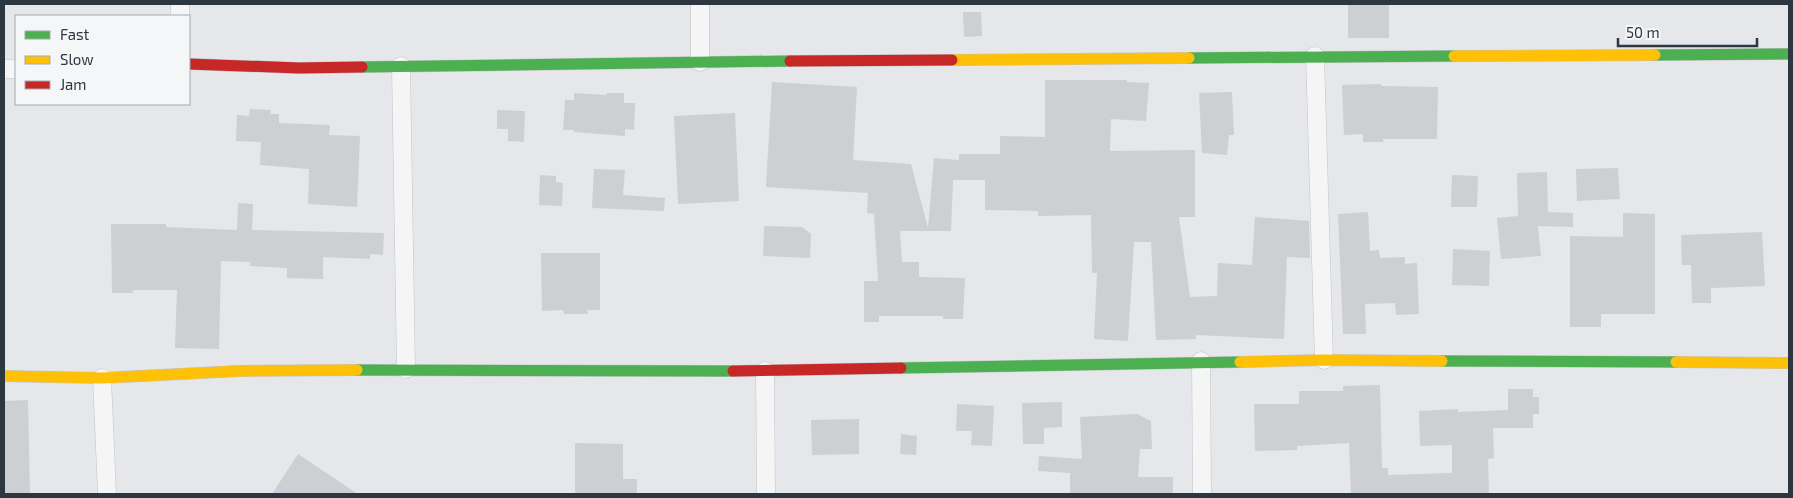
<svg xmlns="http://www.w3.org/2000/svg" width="1793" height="498" viewBox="0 0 1793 498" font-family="'Exo 2',sans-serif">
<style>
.building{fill:#cecfd2}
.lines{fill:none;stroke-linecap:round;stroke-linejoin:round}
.street-casing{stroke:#c3c5c8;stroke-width:19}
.fast-casing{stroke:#c3c5c8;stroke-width:12}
.slow-casing{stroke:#c3c5c8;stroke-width:12}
.jam-casing{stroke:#c3c5c8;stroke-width:12}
.street{stroke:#f5f5f6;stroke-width:18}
.fast{stroke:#4caf50;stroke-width:11}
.slow{stroke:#ffc107;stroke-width:11}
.jam{stroke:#c62828;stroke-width:11}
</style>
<rect width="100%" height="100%" fill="#e5e7ea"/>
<path class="building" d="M1348,4H1389V38H1348Z
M963,12H981L982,36L964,37Z
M1045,80H1127V82L1149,83L1146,121L1111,119L1110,151L1195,150V217H1179L1190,297L1217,296L1218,263L1252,265L1255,217L1309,221L1310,258L1287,257L1284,339L1196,335V339L1156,340L1151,242H1134L1128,341L1094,339L1097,273H1092L1091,215L1038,216V211L985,210V180H953L951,231H900L902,262H919V277L965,278L963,319H943V316H879V322H864V281H878L874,214L867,213L868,193L766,187L772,82L857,87L853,160L911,164L928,228L934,158L959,160V154H1000V136L1045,137Z
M1381,84V86L1438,87L1437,139H1383V142H1363V134L1344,135L1342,85Z
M1232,92L1234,135H1229L1227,155L1202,153L1199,93Z
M574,93L606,95L607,93H624V103H635L634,130L625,129V136L574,132V130H563L565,100H574Z
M250,109L271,110L270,114H279V123L330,125L329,135L360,136L357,207L308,204L309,169L260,165L261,142L236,141L237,115L249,116Z
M497,110L525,111L524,142L508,141V129H497Z
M735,113L739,201L678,204L674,116Z
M1618,168L1620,199L1577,201L1576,169Z
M594,169L625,170L623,195L665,198L664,211L592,208Z
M1547,172L1548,212L1573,213V227L1538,226L1541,256L1501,259L1497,218L1518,216L1517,173Z
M540,175L556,176V182L563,183L562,206L539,205Z
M1452,175L1478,176L1477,207H1451Z
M238,203L253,204L252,230L384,233L383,255L370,254V259L323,257V279L287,278V268L250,266V262L221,261L219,349L175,348L177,290H133V293H112L111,224H166V227L237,230Z
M1368,212L1370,251L1379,250L1380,258L1405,257V264L1417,263L1419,314L1396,315L1395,303L1365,304L1366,334H1343L1338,214Z
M1623,213L1655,214V314H1601V327H1570V236L1623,237Z
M764,226L802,227L811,234L810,258L763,256Z
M1762,232L1765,286L1711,288V303H1692L1691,265H1682L1681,235Z
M1453,249L1490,251L1489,286L1452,285Z
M541,253H600V310H587L588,314H564L563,310L542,311Z
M1380,385L1382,468H1388V475L1452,473V445L1420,446L1419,411L1458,409V412L1508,410V389H1533V397H1539V414H1533V428H1493L1494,458L1488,459L1489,494H1351L1349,443L1297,446V450L1255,451L1254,404H1299V391H1343V386Z
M28,400L30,494H4V401Z
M1062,402V427L1044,428V444H1023L1022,403Z
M957,404L994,406L992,446L971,445L972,431H956Z
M1137,414L1151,421L1152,449H1140L1138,477H1173V494H1070V473L1038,471L1039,456L1082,459L1080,417Z
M859,419V454L812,455L811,420Z
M901,434L917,436L916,455L900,454Z
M575,443L623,444V479H637V494H575Z
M298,454L358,494H272Z"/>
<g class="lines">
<defs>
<path id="street" d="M180,16V4
M1315,56L1324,360
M700,62V4
M401,66L406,369
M4,69H16
M1201,361L1202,494
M765,371L766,494
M102,378L107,494"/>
<path id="fast" d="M1655,55L1789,54
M1189,58L1454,56
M362,67L790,61
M1442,361L1676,362
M901,368L1240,362
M357,370L733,371"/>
<path id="slow" d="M1454,56L1655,55
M952,60L1189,58
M1240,362L1324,360L1442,361
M1676,362L1789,363
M4,376L102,378L239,371L357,370"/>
<path id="jam" d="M790,61L952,60
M189,64L299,68L362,67
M733,371L901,368"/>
</defs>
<use href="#street" class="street-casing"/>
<use href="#fast" class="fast-casing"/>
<use href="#slow" class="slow-casing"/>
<use href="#jam" class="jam-casing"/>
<use href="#street" class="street"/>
<use href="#fast" class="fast"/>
<use href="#slow" class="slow"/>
<use href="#jam" class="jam"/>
</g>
<rect width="1793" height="498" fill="none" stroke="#2d3741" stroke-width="10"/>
<rect x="15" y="15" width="175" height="90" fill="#f4f6f8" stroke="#a4aaaf"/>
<rect x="25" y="31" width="25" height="8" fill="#4caf50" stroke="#a4aaaf"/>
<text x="60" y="40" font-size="15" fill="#2d3741">Fast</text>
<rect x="25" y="56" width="25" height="8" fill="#ffc107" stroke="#a4aaaf"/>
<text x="60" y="65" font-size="15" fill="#2d3741">Slow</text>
<rect x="25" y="81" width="25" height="8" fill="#c62828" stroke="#a4aaaf"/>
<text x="60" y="90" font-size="15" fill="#2d3741">Jam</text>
<path d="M1618 38v8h139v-8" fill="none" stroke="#2d3741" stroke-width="2.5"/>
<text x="1626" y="38" font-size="15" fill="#2d3741" stroke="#f4f6f8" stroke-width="4" paint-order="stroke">50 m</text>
</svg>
